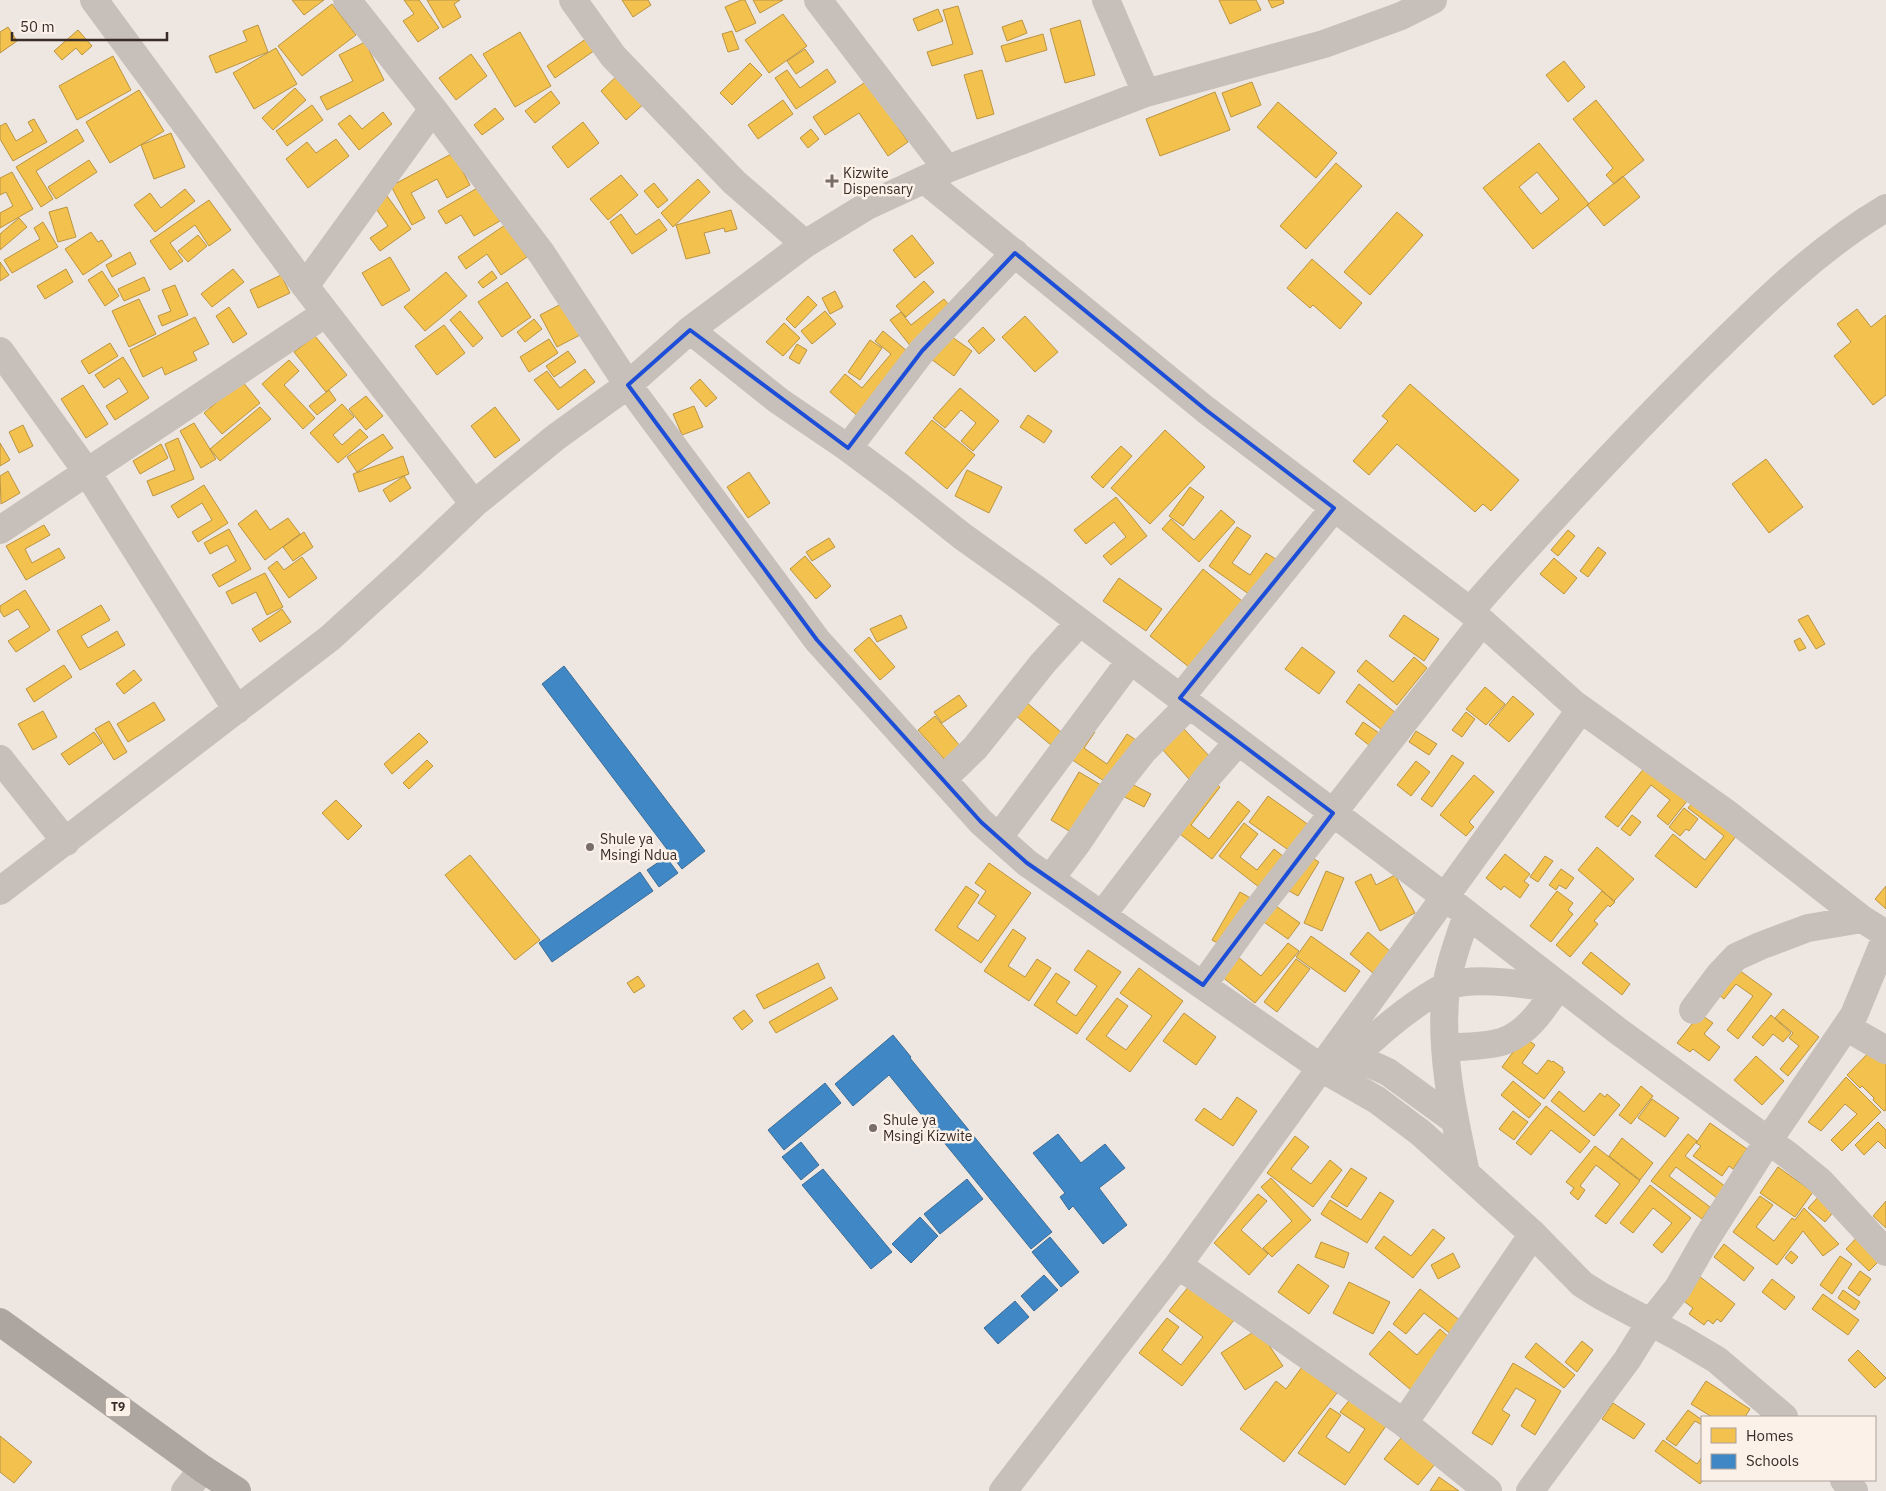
<svg xmlns="http://www.w3.org/2000/svg" width="1886" height="1491" viewBox="0 0 1886 1491" font-family="'IBM Plex Sans',sans-serif">
<style>
.homes{fill:#f2c14e;stroke:#ba9442;fill-rule:evenodd}
.schools{fill:#3f88c5;stroke:#3d6c96}
.lines{fill:none;stroke-linecap:round;stroke-linejoin:round}
.minor{stroke:#c7bfba;stroke-width:28}
.highway{stroke:#ada6a0;stroke-width:28}
.marked{fill:none;stroke:#1d4ed8;stroke-width:4;stroke-linejoin:round}
.poi-dot{fill:#786d68;stroke:#fbf1e8;stroke-width:2}
.labels{text-anchor:middle;stroke-width:5;stroke-linejoin:round;paint-order:stroke}
.shield{fill:#fbf1e8;stroke:#736661;stroke-width:1}
.shield-label{font-size:12px;font-weight:bold;fill:#392b27}
.poi-label{font-size:14px;fill:#392b27;stroke:#fbf1e8;text-anchor:start}
</style>
<rect width="100%" height="100%" fill="#eee7e1"/>
<path class="homes" d="M292,0H324L304,15Z
M404,0H419L439,28L418,42L403,21L414,14Z
M427,0H460L454,4L461,17L443,28Z
M622,0H648L651,5L633,17Z
M741,0H745L756,23L736,32L725,7Z
M753,0H783L760,13Z
M1219,0H1256L1261,10L1230,24Z
M1268,0H1283L1284,3L1272,8Z
M332,4L356,35L302,76L278,46Z
M958,6L973,54L932,66L927,52L953,44L943,10Z
M938,9L943,21L918,31L913,19Z
M783,14L807,46L769,73L745,40Z
M1022,20L1027,33L1007,41L1002,27Z
M1080,20L1095,75L1065,83L1050,29Z
M258,25L268,52L216,73L209,56L247,41L243,31Z
M8,27L17,41L0,53V32Z
M78,30L92,46L82,55L76,48L62,60L54,51Z
M732,31L739,49L728,52L722,34Z
M520,32L551,86L515,107L483,54Z
M1043,34L1047,50L1006,62L1001,46Z
M590,36L598,48L555,78L547,66Z
M365,42L384,80L327,110L320,97L353,81L339,55Z
M276,48L297,84L254,109L233,73Z
M805,49L814,62L796,74L787,61Z
M471,54L487,76L456,100L439,78Z
M113,56L131,90L77,120L59,86Z
M1564,61L1585,87L1568,102L1546,75Z
M750,63L762,75L732,105L720,93Z
M827,69L836,82L796,109L775,78L787,70L800,88Z
M982,70L994,114L977,119L964,75Z
M621,72L647,101L626,120L601,91Z
M867,81L908,142L888,156L859,113L825,135L813,117Z
M1252,82L1261,105L1231,117L1222,93Z
M295,88L306,100L273,130L262,118Z
M139,90L164,131L110,163L86,122Z
M551,91L560,103L535,123L525,111Z
M1215,92L1230,130L1160,156L1146,119Z
M783,100L793,114L758,139L748,125Z
M1596,100L1644,160L1614,184L1606,175L1613,168L1573,119Z
M1278,102L1337,153L1316,178L1257,127Z
M312,105L323,120L287,146L276,131Z
M495,108L504,119L482,135L474,125Z
M383,112L392,124L359,150L338,124L350,115L362,129Z
M34,119L47,142L13,161L0,139V126L6,123L16,141L33,131L28,122Z
M583,122L599,143L568,168L552,147Z
M77,129L84,141L36,171L53,199L41,207L16,167Z
M811,129L819,139L808,148L800,138Z
M171,133L185,167L154,179L141,145Z
M336,139L349,156L308,188L286,159L307,142L316,153Z
M1539,143L1589,204L1533,249L1483,188ZM1537,172L1559,199L1541,214L1519,187Z
M453,153L470,185L447,198L437,179L411,193L425,218L412,225L391,186Z
M89,160L97,172L56,199L48,187Z
M1336,163L1362,186L1306,249L1280,226Z
M12,172L33,209L0,228V213L13,206L6,192L0,195V178Z
M621,175L638,195L608,220L590,199Z
M1623,176L1640,197L1604,226L1587,205Z
M698,179L710,192L673,227L661,213Z
M654,183L668,200L658,208L644,191Z
M479,187L500,221L474,236L461,215L446,224L438,211Z
M185,189L195,201L155,232L134,205L150,193L161,208Z
M387,196L411,229L380,251L370,238L388,226L374,206Z
M209,200L231,230L209,246L195,225L170,243L183,261L170,270L150,241Z
M67,207L76,237L58,242L49,212Z
M731,210L737,229L725,232L724,228L704,233L710,253L686,259L676,225Z
M1397,212L1423,235L1370,295L1344,272Z
M621,214L636,235L659,219L667,230L632,254L610,222Z
M19,218L27,227L0,250V234Z
M43,222L58,247L12,273L4,260L40,239L34,228Z
M505,225L527,257L501,275L487,254L466,269L458,257Z
M91,232L98,242L102,240L112,256L83,275L65,249Z
M198,235L207,246L188,262L178,251Z
M912,235L934,263L915,278L893,250Z
M130,252L136,264L112,277L106,265Z
M390,257L410,290L382,306L362,273Z
M1312,259L1362,303L1340,329L1313,305L1310,308L1287,288Z
M0,262L9,275L0,281Z
M66,269L73,282L45,299L37,286Z
M233,269L244,282L212,307L201,294Z
M102,271L119,296L105,306L88,280Z
M492,271L497,278L483,288L478,282Z
M446,272L467,296L425,331L404,307Z
M281,275L290,293L258,308L250,290Z
M144,277L150,290L124,301L118,289Z
M924,281L934,292L906,317L896,306Z
M507,282L531,317L502,337L478,302Z
M175,285L188,315L162,326L158,316L171,311L162,290Z
M835,291L843,307L830,314L822,298Z
M808,296L817,305L795,328L786,319Z
M139,299L156,334L129,347L112,311Z
M944,299L956,314L912,348L890,320L901,312L911,325Z
M563,303L580,335L557,347L540,315Z
M229,307L247,334L233,343L216,316Z
M1857,309L1871,327L1886,315V395L1873,405L1834,356L1851,342L1837,324Z
M460,311L483,338L473,347L450,320Z
M825,311L836,324L812,344L801,331Z
M1025,316L1058,352L1035,372L1002,337Z
M195,317L209,344L193,352L197,360L165,375L162,367L143,377L130,350Z
M534,319L542,329L525,342L517,332Z
M784,323L800,338L783,356L766,342Z
M444,325L465,353L437,375L415,346Z
M983,327L995,340L979,354L968,341Z
M883,331L913,356L860,418L830,392L845,374L862,388L891,354L875,341Z
M945,332L972,351L954,376L927,356Z
M315,336L347,375L326,392L294,352Z
M549,339L558,353L529,372L520,357Z
M870,340L882,348L860,380L848,372Z
M110,343L118,356L89,374L81,361Z
M797,344L807,350L799,364L789,358Z
M568,351L576,362L554,377L546,366Z
M123,357L149,398L115,420L106,406L128,392L119,378L104,388L95,375Z
M289,360L299,371L284,385L315,418L303,429L262,384Z
M585,369L595,382L558,410L534,380L547,371L560,388Z
M700,379L717,398L706,407L690,388Z
M242,381L260,403L222,434L204,413Z
M1410,384L1519,480L1491,511L1483,504L1475,512L1397,444L1369,475L1353,461L1388,421L1382,416Z
M83,385L108,424L86,438L61,399Z
M960,388L999,421L973,451L961,441L976,423L961,410L945,428L933,418Z
M329,390L336,400L317,415L309,406Z
M366,396L383,416L366,430L349,409Z
M342,404L354,417L333,435L342,445L360,429L368,437L338,463L310,433Z
M694,406L703,427L682,435L673,414Z
M260,407L271,419L220,461L210,449Z
M495,407L520,440L495,458L471,426Z
M1028,415L1052,431L1044,443L1020,427Z
M932,420L975,455L947,489L905,453Z
M194,423L216,459L201,468L180,431Z
M23,425L33,446L19,453L9,432Z
M1165,430L1205,467L1150,524L1111,488Z
M383,434L393,448L357,472L347,457Z
M178,438L194,479L153,496L147,481L175,470L165,444Z
M0,443L10,460L0,466Z
M161,444L168,458L140,474L133,461Z
M1121,446L1132,456L1103,488L1091,477Z
M403,456L409,474L359,492L353,474Z
M1766,459L1803,507L1769,533L1732,484Z
M967,470L1002,487L989,513L955,496Z
M8,471L20,493L1,504L0,476Z
M749,472L770,503L748,518L727,487Z
M404,476L411,488L390,502L383,490Z
M204,485L228,523L198,542L192,532L212,520L202,503L178,518L171,506Z
M1190,487L1204,497L1183,526L1169,516Z
M1116,497L1147,536L1111,565L1103,556L1126,537L1114,522L1086,544L1074,530Z
M256,510L270,530L288,518L300,534L265,560L238,524Z
M1221,510L1235,522L1199,562L1162,529L1171,519L1194,540Z
M44,525L50,535L25,549L32,563L59,548L65,558L26,580L6,546Z
M1237,527L1251,536L1232,563L1250,575L1266,553L1279,561L1253,597L1209,566Z
M229,529L251,569L219,587L212,575L236,561L227,545L210,554L204,543Z
M1568,530L1575,536L1558,556L1551,550Z
M304,532L313,547L293,561L283,547Z
M829,538L835,547L812,561L806,552Z
M1598,547L1606,553L1588,577L1580,571Z
M805,556L831,586L816,599L790,569Z
M302,557L317,578L289,598L268,568L277,561L284,570Z
M1554,558L1577,578L1564,594L1540,574Z
M1203,569L1247,605L1194,671L1150,636Z
M265,573L283,607L267,615L256,592L232,604L226,592Z
M1119,578L1162,609L1146,631L1103,601Z
M25,590L50,630L16,652L8,641L30,627L18,609L4,617L0,611V606Z
M101,605L110,620L81,636L88,648L117,631L125,645L80,670L57,631Z
M282,609L291,622L260,642L252,629Z
M901,615L907,628L877,642L870,629Z
M1404,615L1439,639L1424,661L1389,636Z
M1808,615L1825,644L1816,649L1798,620Z
M869,637L895,667L880,680L854,650Z
M1800,638L1806,648L1799,651L1794,641Z
M1302,647L1335,672L1319,694L1285,669Z
M1414,657L1427,668L1397,705L1357,671L1366,660L1393,682Z
M64,665L72,677L34,702L26,689Z
M134,670L142,680L124,694L116,684Z
M1359,684L1396,713L1382,730L1346,702Z
M1485,687L1505,704L1486,725L1466,709Z
M959,695L967,706L942,723L934,712Z
M1513,696L1534,714L1509,742L1489,725Z
M154,702L165,720L128,742L117,724Z
M1026,702L1068,738L1057,750L1015,715Z
M43,711L57,737L33,750L18,724Z
M1466,712L1475,719L1462,737L1452,730Z
M935,716L960,746L944,759L918,730Z
M109,721L127,752L114,760L95,729Z
M1363,722L1379,733L1370,746L1355,734Z
M1085,725L1095,732L1084,748L1107,764L1127,734L1139,742L1110,785L1065,755Z
M1184,729L1212,759L1189,779L1162,749Z
M1416,731L1437,744L1429,755L1409,742Z
M94,732L102,743L69,765L61,754Z
M419,733L428,742L392,774L384,764Z
M1452,755L1464,763L1432,807L1421,799Z
M427,760L433,766L409,789L403,783Z
M1416,761L1430,772L1411,796L1397,785Z
M1649,762L1691,796L1668,825L1657,816L1670,800L1651,785L1618,827L1605,817Z
M1079,772L1106,788L1074,834L1051,820Z
M1474,775L1494,792L1469,822L1474,827L1466,836L1440,815Z
M1209,778L1220,787L1191,825L1209,839L1238,801L1250,811L1212,859L1171,827Z
M1126,781L1151,794L1144,807L1119,794Z
M1268,796L1313,828L1294,854L1249,822Z
M1697,797L1740,831L1696,888L1655,856L1673,834L1705,860L1724,836L1688,808Z
M336,800L362,826L348,840L322,813Z
M1684,808L1698,819L1689,831L1686,829L1680,836L1669,827Z
M1632,815L1641,822L1630,836L1621,829Z
M1244,823L1258,834L1240,857L1257,870L1274,849L1288,860L1264,891L1219,856Z
M1597,847L1634,879L1614,901L1578,870Z
M1306,854L1319,862L1298,896L1284,888Z
M1505,854L1530,874L1524,881L1529,885L1520,898L1504,886L1501,890L1486,878Z
M470,855L540,940L515,960L445,875Z
M1545,856L1553,861L1538,882L1530,877Z
M989,863L1031,893L981,963L935,930L966,886L979,895L957,927L978,941L996,916L978,903L986,891L975,883Z
M1561,869L1574,878L1566,889L1559,885L1556,890L1549,885Z
M1326,871L1344,878L1322,931L1304,923Z
M1371,874L1376,885L1395,875L1415,913L1380,931L1355,882Z
M1886,886V909L1875,899Z
M1557,891L1573,903L1568,910L1573,914L1551,942L1530,926Z
M1602,891L1615,902L1610,907L1608,905L1594,921L1598,924L1570,957L1556,945Z
M1240,892L1254,900L1227,948L1212,940Z
M1269,901L1300,923L1288,939L1258,918Z
M1013,929L1026,938L1008,966L1025,977L1037,959L1051,968L1029,1001L984,971Z
M1368,932L1391,952L1373,973L1350,954Z
M1311,936L1360,971L1345,992L1296,957Z
M1288,943L1299,951L1255,1003L1216,972L1232,952L1261,976Z
M1088,950L1121,972L1077,1034L1034,1005L1056,973L1070,982L1056,1002L1076,1016L1097,986L1074,970Z
M1591,952L1630,984L1622,995L1582,963Z
M1296,959L1310,969L1277,1012L1264,1002Z
M818,963L825,978L764,1009L756,995Z
M1732,965L1772,994L1738,1039L1727,1030L1753,996L1736,984L1724,999L1713,990Z
M1139,968L1183,1001L1130,1072L1086,1039L1117,998L1128,1006L1106,1036L1126,1050L1152,1016L1120,993Z
M638,976L645,986L634,993L627,983Z
M831,987L838,999L776,1033L769,1022Z
M1783,1009L1819,1037L1788,1076L1780,1069L1799,1046L1789,1038L1793,1033L1775,1018Z
M744,1010L753,1021L742,1030L733,1018Z
M1184,1013L1216,1037L1196,1065L1163,1041Z
M1700,1014L1713,1023L1704,1034L1720,1047L1709,1061L1693,1049L1690,1052L1677,1043Z
M1771,1015L1791,1033L1783,1042L1773,1034L1763,1046L1752,1037Z
M1524,1037L1535,1045L1522,1063L1537,1074L1548,1060L1552,1062L1553,1061L1563,1068L1562,1070L1565,1072L1544,1099L1502,1067Z
M1875,1046L1886,1057V1110L1884,1111L1873,1100L1874,1098L1862,1086L1860,1088L1847,1075Z
M1756,1056L1784,1081L1762,1105L1734,1080Z
M1846,1077L1881,1112L1842,1151L1831,1140L1857,1114L1845,1104L1821,1131L1808,1122Z
M1513,1081L1541,1104L1529,1118L1501,1095Z
M1641,1086L1653,1096L1631,1124L1619,1115Z
M1559,1091L1584,1112L1600,1093L1605,1097L1607,1094L1620,1105L1594,1136L1551,1101Z
M1237,1097L1257,1111L1233,1146L1195,1120L1204,1108L1221,1120Z
M1652,1099L1679,1118L1665,1137L1638,1118Z
M1546,1106L1590,1141L1580,1153L1551,1130L1531,1155L1516,1143Z
M1513,1111L1528,1122L1514,1140L1499,1129Z
M1878,1122L1886,1130V1149L1878,1141L1864,1155L1855,1145Z
M1710,1123L1747,1149L1733,1169L1729,1166L1722,1176L1693,1156L1701,1146L1696,1143Z
M1688,1134L1697,1141L1685,1156L1726,1187L1717,1198L1676,1167L1669,1176L1710,1207L1702,1219L1651,1181Z
M1295,1136L1309,1147L1291,1169L1311,1184L1330,1160L1342,1170L1313,1207L1267,1173Z
M1622,1138L1653,1163L1640,1180L1609,1156Z
M1595,1146L1640,1181L1606,1224L1595,1216L1620,1184L1596,1165L1580,1186L1585,1190L1578,1200L1570,1193L1574,1188L1566,1182Z
M1778,1167L1813,1192L1795,1217L1760,1193Z
M1351,1168L1367,1178L1347,1207L1331,1197Z
M1271,1178L1311,1220L1272,1257L1263,1248L1292,1221L1261,1187Z
M1650,1185L1691,1218L1662,1253L1653,1245L1672,1223L1653,1208L1633,1233L1620,1223Z
M1380,1192L1394,1201L1367,1243L1321,1214L1330,1200L1361,1220Z
M1258,1194L1267,1201L1241,1230L1268,1254L1249,1275L1214,1243Z
M1820,1195L1836,1209L1825,1222L1808,1208Z
M1760,1196L1773,1205L1756,1227L1774,1241L1792,1218L1795,1220L1804,1208L1839,1244L1823,1256L1803,1231L1777,1265L1733,1232Z
M1886,1201V1228L1873,1216Z
M1433,1229L1445,1238L1413,1278L1375,1248L1384,1236L1411,1256Z
M1861,1233L1884,1256L1869,1271L1846,1249Z
M1321,1242L1349,1253L1344,1268L1315,1257Z
M1724,1244L1754,1268L1744,1281L1714,1257Z
M1791,1251L1798,1257L1792,1264L1785,1258Z
M1453,1253L1460,1267L1438,1279L1431,1265Z
M1840,1256L1852,1264L1832,1294L1820,1285Z
M1298,1264L1329,1286L1309,1314L1278,1292Z
M1860,1271L1871,1279L1859,1296L1848,1288Z
M1699,1276L1735,1304L1721,1322L1717,1319L1713,1324L1708,1320L1704,1325L1689,1314L1693,1308L1681,1299Z
M1772,1279L1795,1297L1785,1310L1762,1292Z
M1349,1282L1390,1302L1373,1334L1333,1313Z
M1189,1286L1234,1320L1182,1386L1139,1353L1167,1318L1179,1327L1162,1350L1181,1365L1203,1337L1169,1311Z
M1420,1289L1462,1322L1452,1335L1424,1313L1406,1334L1393,1324Z
M1843,1290L1860,1302L1855,1310L1838,1298Z
M1823,1294L1859,1320L1848,1335L1812,1309Z
M1258,1329L1283,1366L1245,1390L1221,1353Z
M1440,1329L1453,1341L1411,1390L1369,1354L1389,1331L1417,1355Z
M1582,1341L1593,1350L1577,1372L1565,1362Z
M1536,1343L1575,1375L1564,1388L1525,1357Z
M1858,1350L1886,1378L1875,1388L1848,1360Z
M1513,1363L1561,1391L1535,1435L1521,1426L1536,1400L1516,1388L1502,1410L1510,1415L1492,1445L1472,1433Z
M1302,1367L1337,1393L1284,1462L1240,1429L1276,1381L1286,1389Z
M1706,1381L1750,1409L1745,1417H1712L1691,1404Z
M1351,1398L1388,1423L1345,1485L1298,1453L1330,1408L1341,1415L1326,1437L1349,1453L1365,1429L1340,1412Z
M1613,1403L1645,1424L1634,1439L1602,1419Z
M1688,1410L1702,1420V1425L1695,1421L1676,1446L1666,1439Z
M0,1436L32,1462L14,1483L0,1472Z
M1401,1438L1435,1464L1418,1485L1384,1459Z
M1663,1440L1697,1464L1702,1457L1703,1480L1700,1484L1655,1451Z
M1439,1477L1459,1491H1430Z"/>
<path class="schools" d="M564,666L705,851L682,869L542,684Z
M666,857L678,873L659,887L647,870Z
M640,872L653,891L552,962L539,943Z
M893,1035L911,1057L910,1058L1052,1232L1031,1249L889,1075L853,1106L835,1084Z
M825,1083L841,1103L784,1150L768,1130Z
M1058,1134L1081,1163L1105,1144L1125,1168L1099,1188L1127,1225L1103,1244L1073,1206L1069,1210L1060,1197L1065,1193L1033,1153Z
M801,1142L819,1165L801,1180L782,1157Z
M823,1169L892,1252L871,1269L802,1185Z
M967,1179L983,1199L940,1234L924,1214Z
M920,1217L938,1236L911,1263L892,1244Z
M1050,1237L1079,1272L1061,1287L1032,1252Z
M1044,1275L1058,1290L1034,1311L1021,1296Z
M1015,1301L1029,1317L998,1344L984,1328Z"/>
<g class="lines">
<path class="minor" d="M94,0L305,286L474,504
M347,0L433,109L542,254L628,385L817,640L981,822L1027,863L1321,1068L1377,1100L1421,1133L1533,1234L1582,1284L1601,1296L1680,1338L1717,1360L1784,1417
M573,0L613,56L734,182L805,244
M818,0L947,169
M1106,0L1146,93
M926,181L1206,410L1470,611L1574,704L1729,815L1862,919L1886,934
M305,286L433,109
M690,330L779,401L848,448L899,486L962,536L1036,589L1445,897L1618,1031L1788,1155L1820,1181L1886,1252
M0,351L87,472L237,710
M848,448L922,351L1015,253
M0,530L326,313
M1470,611C1543,528 1616,449 1694,371C1754,312 1813,251 1886,208
M1180,698L1334,508
M0,759L66,842
M943,779L975,748L1043,663L1079,623
M999,837L1130,661
M1050,879L1078,842L1114,788L1144,750L1189,705
M0,891L330,638L409,566L474,504L556,437L628,385L690,330L805,244L867,206L947,169L1146,93L1324,44L1401,16L1433,0
M1102,915L1209,775L1238,742
M1203,985L1250,919L1482,622
M1693,1010L1720,974L1736,957L1760,946L1808,928L1862,919
M1846,1027L1886,1050
M1446,1048C1463,1046 1488,1047 1504,1041C1527,1033 1544,1008 1556,989
M1337,1053L1366,1062L1388,1072L1454,1120
M1353,1058C1376,1035 1399,1015 1427,997C1433,994 1440,988 1447,986C1477,975 1533,986 1565,990
M1466,1173C1453,1113 1439,1049 1446,988C1449,963 1460,937 1467,914
M1178,1265L1404,1423L1488,1491
M1404,1423L1533,1234
M1844,1480L1854,1491
M185,1491L203,1469
M1003,1491L1178,1265L1581,709
M1530,1491L1627,1360L1650,1323L1678,1288L1706,1239L1768,1141L1854,1015L1886,937"/>
<path class="highway" d="M0,1322L203,1469L237,1491"/>
</g>
<path class="marked" d="M1015,253L1206,410L1334,508L1180,698L1333,813L1203,985L1027,863L981,822L817,640L628,385L690,330L848,448L922,351Z"/>
<g class="poi-dot">
<path d="M829.5 173.5h5v5h5v5h-5v5h-5v-5h-5v-5h5z"/>
<circle cx="590" cy="847" r="5"/>
<circle cx="873" cy="1128" r="5"/>
</g>
<g class="labels">
<rect class="shield" x="105.5" y="1397.5" width="25" height="19" rx="4"/>
<g class="shield-label">
<text x="118" y="1411">T9</text>
</g>
<g class="poi-label">
<text x="843" y="178">Kizwite<tspan x="843" dy="16">Dispensary</tspan></text>
<text x="600" y="844">Shule ya<tspan x="600" dy="16">Msingi Ndua</tspan></text>
<text x="883" y="1125">Shule ya<tspan x="883" dy="16">Msingi Kizwite</tspan></text>
</g>
</g>
<rect x="1701" y="1416" width="175" height="65" fill="#fbf1e8" stroke="#ada29b"/>
<rect x="1711" y="1428" width="25" height="15" fill="#f2c14e" stroke="#ada29b"/>
<text x="1746" y="1441" font-size="15" fill="#392b27">Homes</text>
<rect x="1711" y="1454" width="25" height="15" fill="#3f88c5" stroke="#ada29b"/>
<text x="1746" y="1466" font-size="15" fill="#392b27">Schools</text>
<path d="M12 32v8h155v-8" fill="none" stroke="#392b27" stroke-width="2.5"/>
<text x="20" y="32" font-size="15" fill="#392b27" stroke="#fbf1e8" stroke-width="4" paint-order="stroke">50 m</text>
</svg>
